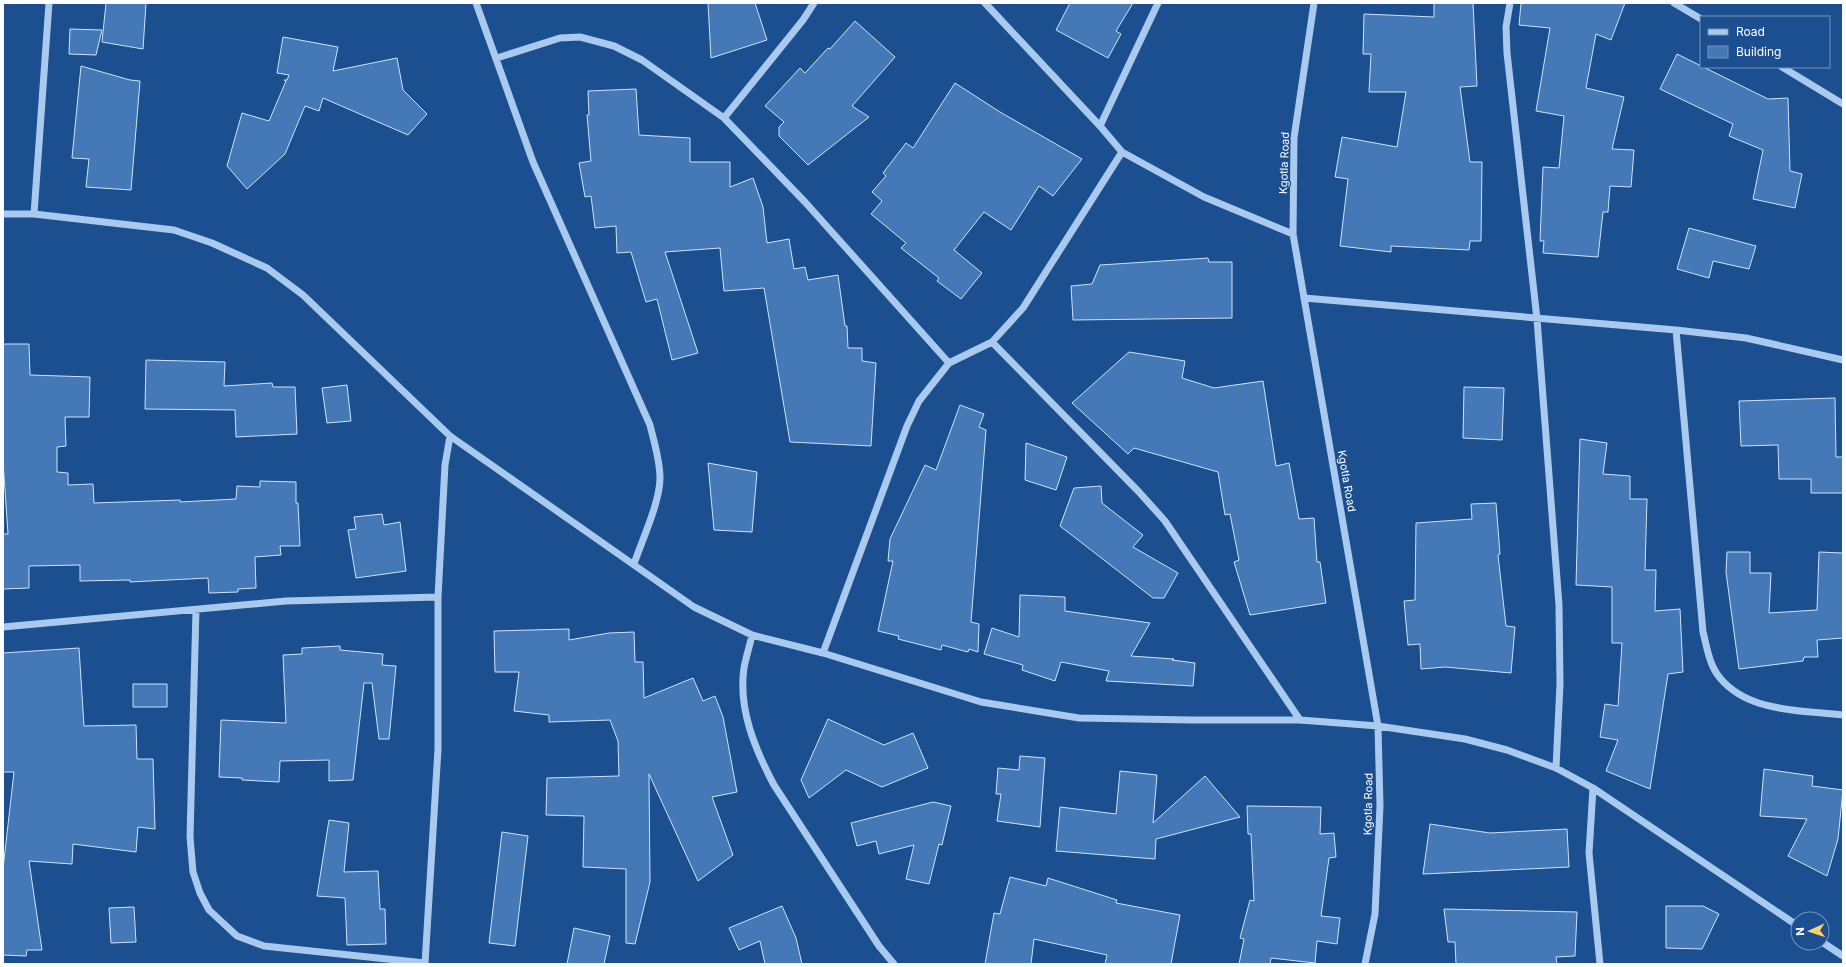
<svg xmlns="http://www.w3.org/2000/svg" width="1846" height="967" viewBox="0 0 1846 967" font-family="Inter,sans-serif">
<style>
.building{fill:#4478b7;stroke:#cfe3fa}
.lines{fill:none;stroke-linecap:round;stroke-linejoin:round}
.minor{stroke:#a9c9ee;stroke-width:7}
.labels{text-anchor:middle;stroke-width:3;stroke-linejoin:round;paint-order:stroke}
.street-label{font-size:11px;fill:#fff;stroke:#1b4f8f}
</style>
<rect width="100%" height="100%" fill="#1b4f8f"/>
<path class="building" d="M106,3H146L143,49L102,42Z
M708,3H755L767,40L711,58Z
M1070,3H1133L1116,31L1121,34L1108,58L1056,30Z
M1434,3H1473L1477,86L1460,87L1470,162H1482L1481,241H1470L1469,250L1391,246V252L1340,246L1348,179L1335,177L1342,137L1397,147L1406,92H1369L1371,54H1363L1364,14L1434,17Z
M1521,3H1625L1611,40L1596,34L1586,88L1624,97L1612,149L1634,150L1631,187L1610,186L1608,212H1603L1598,257L1543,253L1544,241H1540L1543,167L1559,168L1564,116L1536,111L1550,28L1519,25Z
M855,21L895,57L852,106L869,117L808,165L779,136V127L784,122L765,106L800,68L805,73L828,48L830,49Z
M70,29L102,30L96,55L69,54Z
M283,37L338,47L333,71L397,58L403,90L427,114L408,135L323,98L319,111L305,106L285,154L247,189L227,166L242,113L269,121L286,81L284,80H287L289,75L277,73Z
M1677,54L1768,99L1788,98L1790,171L1802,174L1795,208L1753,199L1763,150L1729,136L1733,124L1660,89Z
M81,66L130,80L140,81L131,190L86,187L89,159L72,158Z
M955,83L1000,112L1082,159L1053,196L1039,186L1011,230L984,212L954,250L982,273L961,299L937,281L939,278L901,248L906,243L871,214L882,201L872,192L886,176L883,173L906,143L913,148Z
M636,89L639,135L690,138V162H730V187L753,178L763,207L767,243L789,239L794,269L805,267L808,280L838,275L845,326H847L848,348H862V361L876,363L871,446L790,442L764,288L724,291L720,248L665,252L698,353L672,360L657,299L646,302L631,252L617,253L616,226L595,228L591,196L585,197L579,163L591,161L587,115H589L588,91Z
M1689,228L1756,246L1749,269L1713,261L1709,278L1677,269Z
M1208,258L1209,262H1232V318L1073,320L1071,286L1092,284L1100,265Z
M3,344H29L30,375L90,377L89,417H65L66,446L57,447V472L68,473V485L93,484L94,503L180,500V502L236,499L237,486L260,487V481L296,482V503H298L300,546H280L281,555L255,557L256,588L238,589V592L209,593L208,578L130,582V580L80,581V565L29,566V588L3,589V534H8L3,461Z
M1129,352L1185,361L1182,378L1214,388L1263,381L1276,466L1289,463L1299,519L1314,518L1317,562H1320L1326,603L1250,615L1234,562L1239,560L1230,514L1225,515L1218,472L1134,448L1128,454L1072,403Z
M146,360L225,362L224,386L272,383L273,387H295L297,434L236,437L235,410L145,409Z
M347,385L351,421L327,423L322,388Z
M1464,387L1504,388L1502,440L1463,438Z
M1835,398L1836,457H1843V493H1811V479H1779L1778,445L1741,446L1739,401Z
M960,405L984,414L979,427L986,430L971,622L979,624L978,652L969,649L968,652L942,645L941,650L898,639L899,636L878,631L893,561H888L890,539L925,465L936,470Z
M1580,439L1607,443L1603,474L1630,476V499H1647L1645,570H1656L1655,611L1680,609L1683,672L1668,674L1650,789L1606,771L1618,740L1600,737L1605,704L1618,706L1622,643H1612V587L1576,585Z
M1026,443L1067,457L1056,490L1025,480Z
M708,463L757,472L752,532L714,530Z
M1101,486L1102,503L1143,535L1133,547L1178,573L1164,598H1153L1060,526L1074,488Z
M1496,503L1500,554L1498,555L1506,626L1515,627L1511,673L1445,667L1421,669L1420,644L1408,645L1404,601L1415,600L1416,523L1472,519L1471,504Z
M382,514L384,525L400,522L406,571L356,578L348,530L356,529L354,517Z
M1727,552H1750V573H1771L1769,613L1817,610L1819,552L1843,553V638L1817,640L1818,657H1804L1803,661L1739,669L1726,572Z
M1020,595L1065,597V611L1150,623L1131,656L1174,659L1172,660L1195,663L1193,686L1106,681L1109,671L1061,662L1055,681L1022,670L1023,665L984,654L992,628L1019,637Z
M569,629V640L609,633L634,632L635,662H643L644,698L693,678L703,701L715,696L723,717L737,792L712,797L733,855L698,881L649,774L650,882L635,944L626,943V869L583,867L584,816L546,815L547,778L619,776L618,741L610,720L549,722V715L514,711L519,672H495L494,631Z
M340,646V650L383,654L382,665L396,666L389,739H379L372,683H364L353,780L329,781V760L280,761L279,782L242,780V778L219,777L221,720L286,723L283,655L302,654V648Z
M79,648L84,726L136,725L137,759H153L155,829L138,827L136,852L73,844L72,864L29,861L42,950H27L26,956L3,955V869L14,772H3V653Z
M133,684H167V707H133Z
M828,719L884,745L913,733L928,768L882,787L846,770L809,798L801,780Z
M1020,756L1045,758L1040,827L997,821L1001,794H996L998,768L1019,770Z
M1764,769L1813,776L1812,786L1843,790L1838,839L1827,876L1788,856L1807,819L1760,816Z
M1120,771L1157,775L1153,823L1205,776L1240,817L1156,839L1155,859L1056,851L1060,807L1116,814Z
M933,802L951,806L942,845L939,844L929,884L906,879L914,845L879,854L876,841L857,846L851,823Z
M1247,806L1321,807L1320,834L1334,833L1336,857L1329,858L1321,916L1340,918L1337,944L1317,941L1315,963L1271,958L1270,964H1239L1244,939L1240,938L1250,900L1254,901L1251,834H1248Z
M329,820L349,823L344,872L378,871L380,909H385L386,944L347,945L345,898L317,896Z
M1430,824L1490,833L1567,829L1569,867L1423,874Z
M502,832L528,836L515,946L489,943Z
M1010,877L1046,886L1048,878L1117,900L1116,903L1180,915L1171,964H1105L1107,955L1034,939L1031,964H985L994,913L1000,914Z
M782,906L796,938L802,964H765L760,941L739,950L729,928Z
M1666,906H1703L1719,914L1702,949L1666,948Z
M134,907L136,942L111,943L109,908Z
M1444,909L1577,912L1575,956L1556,957L1557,964H1456L1455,942H1448Z
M574,928L610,936L604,964H567Z"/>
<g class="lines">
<path class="minor" d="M476,3L533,162L650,425C654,442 660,460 660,478C660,502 642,540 634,564
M985,3L1100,126L1122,152L1204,197L1293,234
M1314,3L1294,138L1293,234L1378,726L1380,806L1375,914L1365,964
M1510,3L1506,27L1507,53L1537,319L1559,605L1560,684L1556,768
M1674,3L1701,19
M497,58L560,38L580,37L614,46L642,60L724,118L805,202L949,363
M1782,67L1843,104
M724,118L803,20L814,3
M1100,126L1158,3
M3,214H34L174,230L212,243L267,268L303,295L450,436L694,607L752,635L823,653L981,702L1079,718L1192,720H1300L1378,726L1465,739L1507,750L1556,768L1593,788L1798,926
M34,214L49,3
M1304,298L1676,330L1746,338L1843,360
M1676,330L1703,632C1707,647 1709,665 1720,678C1749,713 1802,710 1843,715
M992,342L1139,492L1165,521L1300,720
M196,610L190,837L193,872L200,893L209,910L237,936L264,946L425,963
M3,627L286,601L438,597
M752,635C750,645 746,657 744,668C738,709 755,749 774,785L879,946L894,964
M823,653L907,426L919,401L949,363L992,342L1023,308L1122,152
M1593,788L1589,853L1600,964
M1822,942L1843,956
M425,964L438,749V597L445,465L450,436"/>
</g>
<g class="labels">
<g class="street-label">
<text transform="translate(1284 163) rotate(-88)" y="4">Kgotla Road</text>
<text transform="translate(1347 481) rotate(80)" y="4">Kgotla Road</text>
<text transform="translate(1368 804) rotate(-89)" y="4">Kgotla Road</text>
</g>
</g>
<rect width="1846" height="967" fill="none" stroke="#ffffff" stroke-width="8"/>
<rect x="1700" y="16" width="130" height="52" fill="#1b4f8f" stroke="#7695bc"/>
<rect x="1708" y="29" width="20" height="6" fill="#a9c9ee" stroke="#7695bc"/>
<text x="1736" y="36" font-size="12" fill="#ffffff">Road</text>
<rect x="1708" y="46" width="20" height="12" fill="#4478b7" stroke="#7695bc"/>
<text x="1736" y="56" font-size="12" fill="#ffffff">Building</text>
<g transform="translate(1810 931) rotate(267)"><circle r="19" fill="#1b4f8f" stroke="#7695bc"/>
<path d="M0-3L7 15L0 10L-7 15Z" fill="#ffd166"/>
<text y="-6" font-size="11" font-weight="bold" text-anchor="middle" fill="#ffffff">N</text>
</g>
</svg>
